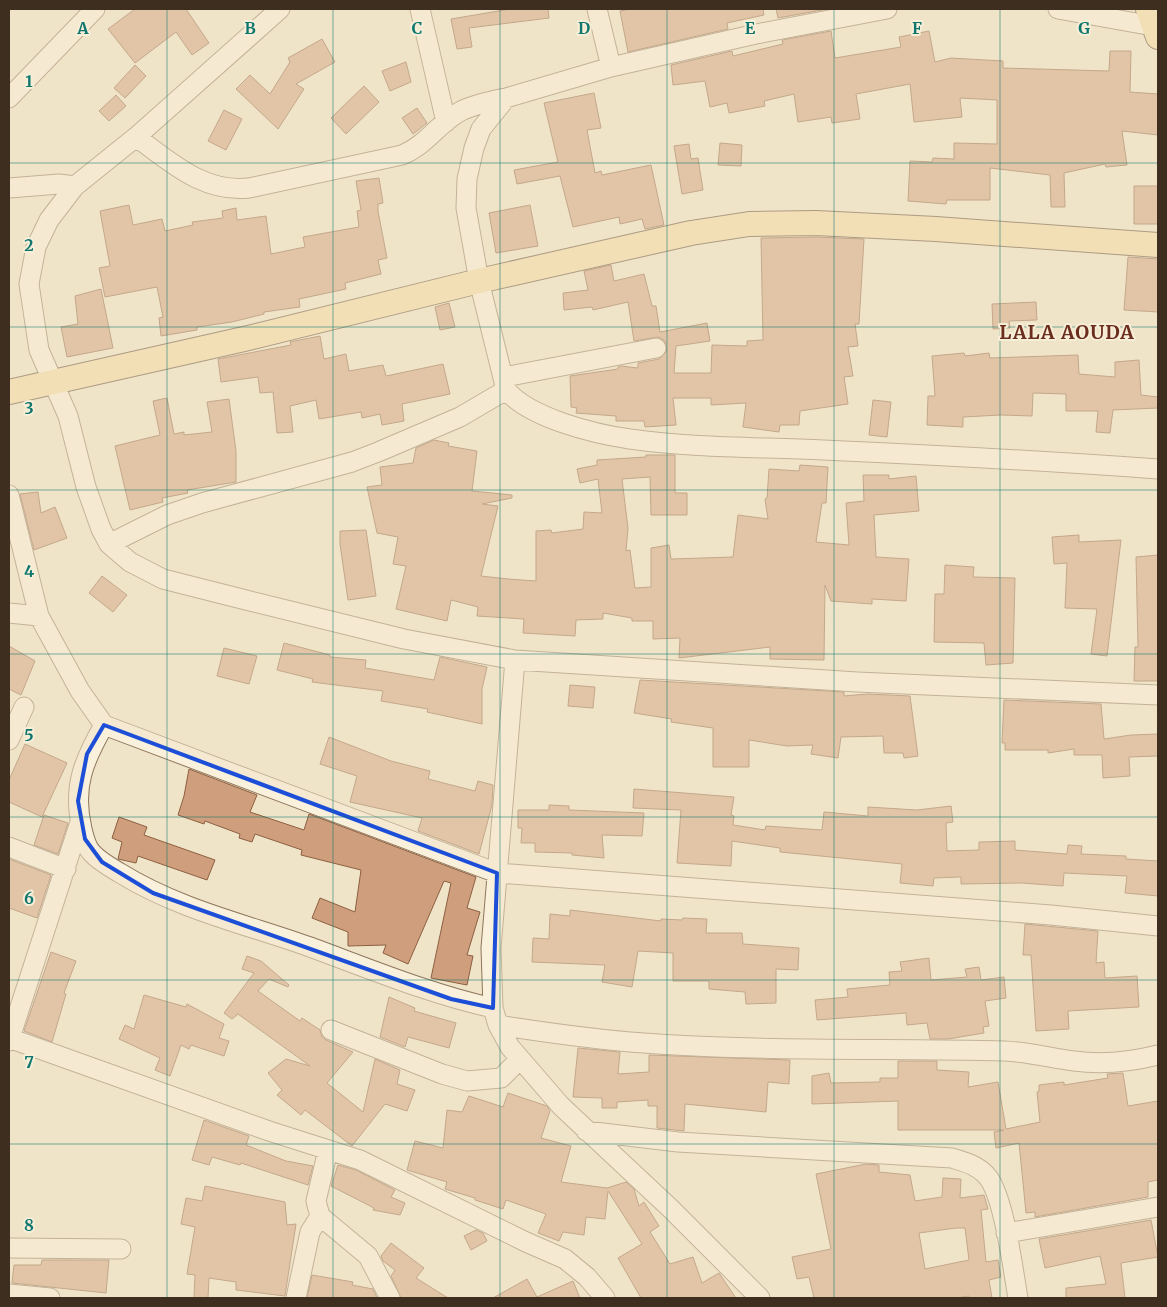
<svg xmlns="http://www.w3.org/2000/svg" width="1167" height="1307" viewBox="0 0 1167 1307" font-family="Merriweather,serif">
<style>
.building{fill:#cf9f7d;stroke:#8d5f41;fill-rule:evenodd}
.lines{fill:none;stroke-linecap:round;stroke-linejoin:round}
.minor-casing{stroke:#8d765c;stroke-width:21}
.major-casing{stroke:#5b4430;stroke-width:26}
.minor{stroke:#faf1dc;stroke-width:19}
.major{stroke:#f3d9a0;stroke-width:24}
.marked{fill:none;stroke:#1d4ed8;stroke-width:4;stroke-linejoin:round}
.grid{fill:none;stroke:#0f766e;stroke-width:1;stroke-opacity:0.55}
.labels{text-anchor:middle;stroke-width:4;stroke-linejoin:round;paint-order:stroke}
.district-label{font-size:19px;font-weight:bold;letter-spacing:1px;fill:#6b2e1e;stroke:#f7eed8}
.grid-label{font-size:16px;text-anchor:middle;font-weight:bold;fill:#0f766e;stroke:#f7eed8;stroke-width:4;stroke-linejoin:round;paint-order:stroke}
</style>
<rect width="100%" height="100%" fill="#f0e4c8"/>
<path class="building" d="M135,9H186L209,43L192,55L176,32L135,63L108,29Z
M510,9H548L549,18L469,28L472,47L457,49L451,19Z
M631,9H763L764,15L727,23L728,29L628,52L620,11Z
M776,9H828L778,18Z
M831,31L835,58L901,47L899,37L929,31L935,62L951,58L1003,61V68L1109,71L1110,51H1131L1130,92L1158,94V135L1122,131L1127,165L1106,167L1105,164L1064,173L1065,207H1051L1050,175L990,168V200H947L946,204L908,201L910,161L932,162L933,158L954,159V143L997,144V100L960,98L962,117L914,122L910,84L856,94L860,119L832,123L831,117L798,122L794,94L764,101L765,106L729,113L727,103L710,107L705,81L673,85L671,65L732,51L733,56L783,44L782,40Z
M322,39L335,62L296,84L304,89L278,129L236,89L250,75L270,94L290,62L288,58Z
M406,62L411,82L390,91L382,71Z
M135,65L146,76L125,98L114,88Z
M364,86L379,102L346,134L331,118Z
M594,93L601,128L587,130L595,173L601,171L602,175L651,165L664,225L645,229L642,219L620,224L619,217L573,227L560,176L517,184L514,170L558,162L544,103Z
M116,95L126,106L109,121L99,111Z
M417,108L427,123L413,134L402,118Z
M224,110L242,119L226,150L208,141Z
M720,143L742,145L741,166L718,165Z
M689,144L691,159L698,158L703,190L682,194L674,146Z
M379,178L383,203L378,204V211L387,258L378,260L381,274L345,283L346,289L299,299L300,307L264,312V314L232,322L197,327V330L161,336L159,318L163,317L157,287L105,297L99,268L110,266L100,211L129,205L133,225L162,219L165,231L193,225L192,222L223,218L222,211L236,208L237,220L266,216L271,254L305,247L303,237L359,227L357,211L361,210L356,181Z
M1134,186H1158V224H1134Z
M530,205L538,246L496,253L489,213Z
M816,237L864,239L859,324H855L858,346L848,347L853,376L844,377L848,404L800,411L799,425H780L779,432L743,427L746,403L711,405V398H673L676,425L645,427L644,421H616V416L576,413L577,408L571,407L570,376L618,369V367L621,366L638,368V363L659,359L667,351L665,341L659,337L634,341L628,302L593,310L592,307L564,310L563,293L588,290L584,271L611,265L614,281L644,274L652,306H656L660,332L707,323L710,341L676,346L674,373H711L712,345L747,346V341L763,340L761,238Z
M1128,257L1158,259V312L1124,310Z
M101,289L113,348L67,357L61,327L78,324L75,296Z
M1036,302L1037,320L1009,321L1010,328L993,329L992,304Z
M449,303L455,327L440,330L435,307Z
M320,336L324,359L346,354L349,371L383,365L386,376L443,364L450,394L402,404L404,421L382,425L380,414L362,418L361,412L319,419L316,400L290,406L293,432L277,433L273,392L260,393L258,377L221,382L218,359L291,345L290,342Z
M964,353L965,356L989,353L990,358L1078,355L1079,374L1115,377V362L1139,360L1141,395L1158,397V408L1113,410L1110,433L1096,432L1098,411H1066V394L1033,393L1032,416L1001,415L963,417V427L927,425L928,396H935L932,356Z
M167,398L174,434L184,432V435L212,432L207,402L229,399L236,451V482L187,490L188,493L162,498L163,502L130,510L115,446L160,435L153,401Z
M873,400L891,402L887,437L869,435Z
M434,440L449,443L448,446L477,451L472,491L512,495V498L482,504L498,506L481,576L508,579L536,581V531L551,530L552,533L583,529L584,512L602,513L598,479L580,483L577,469L597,465V460L646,457V455H675V493H687V515H651L650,477L622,479L628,528L626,551L630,550L635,588L651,587V548L669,545L671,559L733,557L738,515L768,519L765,499L767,498L769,469L799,471L800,465L828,467L826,503H822L816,542L849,545L846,503L864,501L863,475H889V479L916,476L919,511L874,515L876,557L909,559L906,601L872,599V604L831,601L825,585L824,660L770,659V647L679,658L680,638L653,639V621H632V618L603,613V619L576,620L575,636L523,633L524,619L477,616L478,607L451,600L447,621L396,609L406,566L393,564L398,537L377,533L367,487L382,485L380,467L413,463L416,448Z
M38,492L41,513L55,507L67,538L34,550L20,494Z
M366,530L376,596L348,600L340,544V531Z
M1079,535V542L1121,540L1107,656L1091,654L1097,609L1065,608L1067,563L1054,564L1052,537Z
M1158,555V681H1134L1135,647H1138L1136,557Z
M945,565L974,567L973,577L1015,578L1013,663L986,665L984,643L934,642L935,594H944Z
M102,576L127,595L113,612L89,593Z
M284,643L330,655V657L366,660L365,668L434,680L440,657L487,667L482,689V724L427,712L428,709L381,701L383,691L312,682L313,679L277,670Z
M9,646L35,661L21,695L9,689Z
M224,648L257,656L249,684L217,676Z
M640,680L844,692V696L868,694L910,696L918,756L904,758L903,753H884L883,736L841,737L838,758L811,754L813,745L787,746L749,740V767H713V728L671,722L672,719L634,713Z
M570,685L595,687L593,708L568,706Z
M1004,700L1101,704L1104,739L1131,735L1158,734V756L1129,757L1130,776L1103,778L1102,755H1074V749L1048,753V750H1005V743H1002Z
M329,737L391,761L430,771L428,779L475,791L478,781L493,785L492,805L479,854L418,831L422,818L350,802L357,776L320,764Z
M25,744L67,763L42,817L9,802V780Z
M189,769L257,795L250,812L304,830L309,814L476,877L467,908L480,912L467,955L473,956L467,985L431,978L451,883L444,881L408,964L383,953L386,945L348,946V932L312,918L320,898L355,912L361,870L301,855L302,850L255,834L252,842L239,838L240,834L205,821L204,824L178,815L184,796Z
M634,789L734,797L731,815L734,816L733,825L765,830L766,826L822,830L824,812L868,816V807L917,810L951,806L953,822L946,823L947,851L979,850V842L1015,841V850L1067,854L1068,845L1082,846L1081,854L1126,856V859L1158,861V896L1125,893L1127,876L1064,873L1063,886L1021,883L961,884V877L934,878L933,886L900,883L902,864L780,852V848L732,841L731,866L677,863L681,810L633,808Z
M549,805L569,806V810L644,813L642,836L602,835L604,858L572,855V853L535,852V843H521L522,828H518V810H549Z
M44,815L68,823L58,854L34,845Z
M119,817L147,827L144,835L215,860L207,880L138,856L136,863L118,859L122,842L112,838Z
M9,859L51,875L37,918L9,908Z
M570,910L661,921V919L682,920L683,918L707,919L706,933H742L743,944L799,948L798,970L776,969V1003L746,1004L745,992L709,989V981H673V953L638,951L632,987L602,982L605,965L532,962L533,938L549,939L550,914L570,916Z
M1025,924L1098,931L1096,963L1104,962L1105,978L1137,976L1139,1007L1068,1011L1069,1029L1036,1031L1031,955H1023Z
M51,952L76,961L64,993L66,994L52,1042L24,1031Z
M247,956L261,961L289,985L288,987L269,979L258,991L300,1021L302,1018L320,1030L322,1037L326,1040L353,1052L327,1083L363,1112L375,1059L400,1070L397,1084L415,1090L407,1111L385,1104L352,1146L305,1110L301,1115L277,1095L282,1090L268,1073L286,1059L310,1066L238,1014L232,1019L224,1013L254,973L242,969Z
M929,958L931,980L967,977L965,969L979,967L981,980L1004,977L1006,998L985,1001L989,1026L983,1027L984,1033L948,1039H930L927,1023L907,1025L906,1013L817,1020L815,1000L848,997L847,989L890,985L889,972L902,971L900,962Z
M144,995L186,1007L187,1004L224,1024L219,1038L229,1041L224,1056L191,1045L189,1049L181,1045L170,1076L155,1070L160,1058L119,1039L125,1025L134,1029Z
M389,997L415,1008L414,1011L456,1023L449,1048L408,1037L405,1047L380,1037Z
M578,1048L620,1052L618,1074L649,1072V1055L790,1060L789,1084L768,1082L766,1112L685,1104L684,1131L657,1128V1106H648V1100L617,1102V1108H602V1098L573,1097Z
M898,1061H937V1070L969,1072L968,1087L998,1082L1006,1129L1040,1122L1037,1092L1039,1091V1085L1064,1082V1085L1108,1078L1107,1074L1123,1073L1128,1106L1158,1101V1180L1148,1182V1197L1035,1217V1212L1026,1213L1019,1143L996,1148L994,1132L1004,1130H898V1101L812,1104V1076L829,1073L831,1083L880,1082V1078H898Z
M508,1093L547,1106L550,1111L541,1138L571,1146L561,1182L607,1188L626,1182L634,1189L639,1206L644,1202L659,1226L650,1232L670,1264L693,1257L702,1283L719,1273L736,1298H641L618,1258L642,1244L608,1191L605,1219L586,1217L584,1235L563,1232L559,1241L538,1233L546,1214L506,1200L503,1209L475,1200V1198L445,1189L447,1182L407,1170L415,1141L443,1148L447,1110L462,1112L469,1096L503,1107Z
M204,1120L249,1136L246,1145L286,1161L313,1166L308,1185L241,1163L240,1165L212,1157L209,1165L192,1160Z
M866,1164L879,1165V1172L910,1175L915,1201L942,1197L943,1178L961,1179L960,1198L984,1195L988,1209L981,1210L986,1262L998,1260L1001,1277L989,1280L992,1298H969V1296L956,1298H814L809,1277L797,1279L792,1257L831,1249L816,1174ZM956,1228H965L969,1260L925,1269L919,1233Z
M338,1165L356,1170L395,1190L391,1197L405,1203L400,1215L373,1210L374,1208L331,1186Z
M205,1186L285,1202L287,1225L296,1224L285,1296L236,1290V1282L209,1278L208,1298H194L195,1275L187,1274L195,1227L181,1224L186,1198L202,1201Z
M1151,1220L1158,1257L1121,1263L1125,1298H1066V1288L1106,1284L1100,1256L1045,1268L1039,1239Z
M476,1230L483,1233L487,1241L471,1250L464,1236Z
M391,1243L424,1268L416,1278L448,1298H401L391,1276L395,1270L383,1261L381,1256Z
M42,1260H109L106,1293L12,1283L14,1265H41Z
M312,1275L353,1282L352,1285L373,1289L377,1298H307Z
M527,1279L537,1297L573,1281L580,1298H493Z"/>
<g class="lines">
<defs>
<path id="minor" d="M280,9L136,137L75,186L49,220L36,247L29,284L39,350L68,416L86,487L101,529L109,544L130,562L163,579L242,599L404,639L515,660L857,682L1158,695
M420,9L446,122
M597,9L611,67
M887,9L756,34L611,67L506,98L481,129L474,148L467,179L466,208L479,281L506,390C530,418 594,434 630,439C693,448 759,447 823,450C935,455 1046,461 1158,469
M1058,9L1153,26
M9,98L95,9
M136,137C171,162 203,193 249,188L402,155C427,145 438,123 461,111C475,104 491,101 506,98
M9,188L59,184L75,186
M504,377L656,348
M9,495L39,616L80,691L104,725L497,873L1051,915L1158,926
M109,544L167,515L202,503L352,462L378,452L460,417L506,390
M9,613L39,616
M515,660L491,948L493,1008L498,1025L510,1047L561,1106L670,1208L760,1298
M104,725C84,760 72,787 82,829C84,837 86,847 92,853C99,861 110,867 120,873C178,909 245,924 310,947C370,969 430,994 493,1008
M9,740L24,707
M9,847L66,869
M498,1025C542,1032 586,1038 630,1042C755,1052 880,1048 1005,1051C1029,1052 1051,1058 1074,1061C1103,1065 1130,1062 1158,1055
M331,1030L442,1074L467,1081L501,1078L519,1060
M9,1038L269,1131L360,1160L526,1242L565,1259L587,1277L605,1298
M9,1041L80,822
M586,1131L678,1142L952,1158C964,1162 977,1165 986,1175C1004,1193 1013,1271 1018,1298
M328,1150L316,1201L320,1216L368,1256L390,1298
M1006,1233L1158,1207
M9,1248L121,1249
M9,1294L50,1298
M296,1298L310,1232L320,1216"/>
<path id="major" d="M1148,9L1158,37
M9,392L244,339L479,281L691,233L749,224L816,223L936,229L1158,245"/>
</defs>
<use href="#minor" class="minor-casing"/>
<use href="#major" class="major-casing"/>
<use href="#minor" class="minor"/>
<use href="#major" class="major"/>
</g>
<path d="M0 0H1167V1307H0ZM104,725L497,873L493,1008L451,999L153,893L102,862L85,839L78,801L87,754Z" fill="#f0e4c8" fill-opacity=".55" fill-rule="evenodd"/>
<path class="marked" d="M104,725L497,873L493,1008L451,999L153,893L102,862L85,839L78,801L87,754Z"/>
<path class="grid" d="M167,9V1298M333,9V1298M500,9V1298M667,9V1298M834,9V1298M1000,9V1298M9,163H1158M9,327H1158M9,490H1158M9,654H1158M9,817H1158M9,980H1158M9,1144H1158"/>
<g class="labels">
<g class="district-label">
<text x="1067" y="339">LALA AOUDA</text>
</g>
</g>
<g class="grid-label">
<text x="83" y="34">A</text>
<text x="250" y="34">B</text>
<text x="417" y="34">C</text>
<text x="584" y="34">D</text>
<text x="750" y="34">E</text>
<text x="917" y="34">F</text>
<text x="1084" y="34">G</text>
<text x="29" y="87">1</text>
<text x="29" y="251">2</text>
<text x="29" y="414">3</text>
<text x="29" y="577">4</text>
<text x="29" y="741">5</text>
<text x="29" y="904">6</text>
<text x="29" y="1068">7</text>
<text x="29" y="1231">8</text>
</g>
<rect width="1167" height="1307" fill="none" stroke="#3d2e20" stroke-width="20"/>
</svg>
